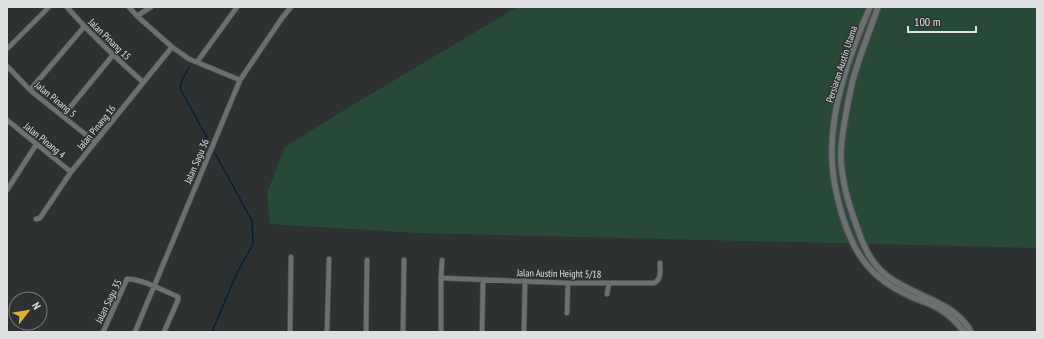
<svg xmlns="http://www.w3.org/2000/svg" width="1044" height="339" viewBox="0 0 1044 339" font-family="'PT Sans Narrow',sans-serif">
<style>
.green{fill:#294938}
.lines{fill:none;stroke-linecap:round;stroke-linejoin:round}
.stream{stroke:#04203c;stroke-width:1.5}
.minor-casing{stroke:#494d4d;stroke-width:6}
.tertiary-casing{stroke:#494d4d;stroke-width:8}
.minor{stroke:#6b7070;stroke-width:4.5}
.tertiary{stroke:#6b7070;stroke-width:5.5}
.labels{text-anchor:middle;stroke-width:3;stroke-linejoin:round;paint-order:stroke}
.street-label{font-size:10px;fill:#dee0e1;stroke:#2d3131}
</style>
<rect width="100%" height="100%" fill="#2d3131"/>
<path class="green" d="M517,7H1037V248L417,233L270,224L267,193L285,147L341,112Z"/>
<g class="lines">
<path class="stream" d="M189,67L182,80L180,88L207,138
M212,332L236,275L253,244L252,221L215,153"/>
<defs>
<path id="minor" d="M67,7C91,35 116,58 143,82
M129,7L137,16L172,47L189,59L240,80
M137,16L151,7
M7,49L49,7
M197,62L237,7
M7,66L31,91L95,142
M30,90L84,27
M63,116L113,55
M7,120L71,172
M7,190L36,145
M36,219L40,218L71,172L172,47
M441,278L568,283H654C662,279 660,271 660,263
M607,294L609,283
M567,313L568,283
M524,330L525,281
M103,332L127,279C140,278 163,290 176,296L178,297V300L164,332
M135,332L240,80L282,18L291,7
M290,332L291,257
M327,332L329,259
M366,332L367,260
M403,332L404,260
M441,332V278L442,260
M482,332L483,280"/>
<path id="tertiary" d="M870,7C851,51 830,107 832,156C832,176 837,198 843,218C850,240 860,262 879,277C888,285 901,292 912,297C921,301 930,303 938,308C948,314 957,322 964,332
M878,7C870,30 861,52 854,76C851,86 849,98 847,108C844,126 840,142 841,160C842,182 849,206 857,227C863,245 871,264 887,276C914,297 953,300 971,332"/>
</defs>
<use href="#minor" class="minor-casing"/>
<use href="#tertiary" class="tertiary-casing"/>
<use href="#minor" class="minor"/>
<use href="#tertiary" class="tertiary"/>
</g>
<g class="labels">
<g class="street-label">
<text transform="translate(110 39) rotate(44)" y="4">Jalan Pinang 15</text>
<text transform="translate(841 64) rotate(-72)" y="4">Persiaran Austin Utama</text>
<text transform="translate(56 99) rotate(39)" y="4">Jalan Pinang 5</text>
<text transform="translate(96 127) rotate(-51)" y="4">Jalan Pinang 16</text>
<text transform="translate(45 140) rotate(39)" y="4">Jalan Pinang 4</text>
<text transform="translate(196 161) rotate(-67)" y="4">Jalan Sagu 36</text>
<text transform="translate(559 273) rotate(1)" y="4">Jalan Austin Height 5/18</text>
<text transform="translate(108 301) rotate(-64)" y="4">Jalan Sagu 35</text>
</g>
</g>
<rect width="1044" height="339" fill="none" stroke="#dee0e1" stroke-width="16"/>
<g transform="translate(28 311) rotate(59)"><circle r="19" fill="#2d3131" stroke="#747777"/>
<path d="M0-3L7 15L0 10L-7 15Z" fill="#dbb233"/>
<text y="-6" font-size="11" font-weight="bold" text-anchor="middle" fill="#dee0e1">N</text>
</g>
<path d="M908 26v6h68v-6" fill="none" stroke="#dee0e1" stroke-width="2"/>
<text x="914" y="26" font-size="12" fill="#dee0e1" stroke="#2d3131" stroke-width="3" paint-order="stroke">100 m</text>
</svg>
